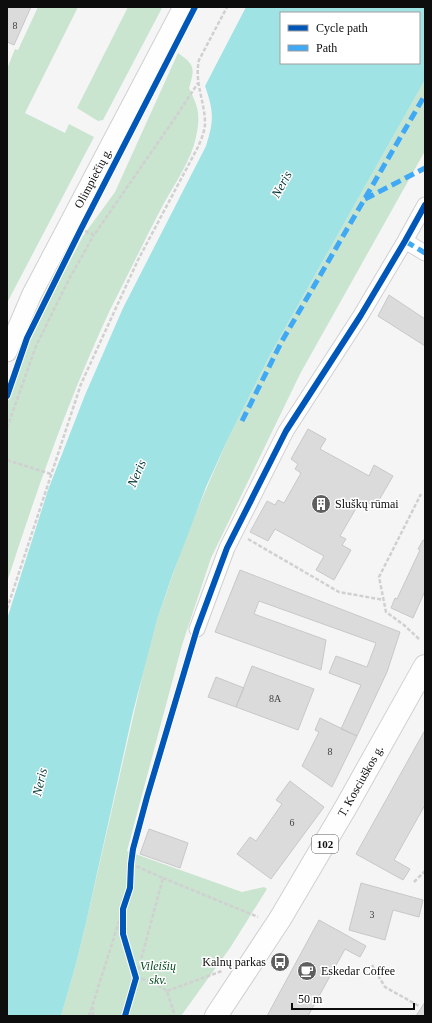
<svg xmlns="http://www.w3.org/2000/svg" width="432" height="1023" viewBox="0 0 432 1023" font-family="'Times New Roman',serif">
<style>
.green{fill:#c9e4cf}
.water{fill:#a0e3e4;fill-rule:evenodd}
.building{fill:#dcdbdb;stroke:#c9c8c8}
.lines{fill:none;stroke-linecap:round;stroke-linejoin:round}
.minor-casing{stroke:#d1d0d1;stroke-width:17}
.tertiary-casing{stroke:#d1d0d1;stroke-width:21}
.primary-casing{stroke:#d1d0d1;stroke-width:24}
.path{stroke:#d0d0d1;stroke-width:2.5;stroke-dasharray:4 2;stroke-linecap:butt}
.minor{stroke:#fefefe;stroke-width:15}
.tertiary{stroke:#fefefe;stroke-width:19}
.primary{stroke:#fefefe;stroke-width:22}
.quiet{stroke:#3fa9f5;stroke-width:5;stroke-dasharray:10 5;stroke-linecap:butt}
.cycleway-casing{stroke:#fff;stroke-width:8}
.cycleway{stroke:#0057b8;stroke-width:6}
.labels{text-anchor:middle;stroke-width:3;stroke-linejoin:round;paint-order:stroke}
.number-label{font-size:10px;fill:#424242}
.shield{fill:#fff;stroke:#565656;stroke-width:1}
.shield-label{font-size:11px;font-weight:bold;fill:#0e0d0e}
.street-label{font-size:12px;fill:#0e0d0e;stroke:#fff}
.poi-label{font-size:12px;fill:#0e0d0e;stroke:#fff;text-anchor:start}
.park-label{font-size:12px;font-style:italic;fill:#004a1f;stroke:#fff}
.water-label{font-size:13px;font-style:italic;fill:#013233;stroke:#fff}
</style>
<rect width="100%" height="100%" fill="#f6f5f6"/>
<path class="green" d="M38,7H78L25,113L65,133L69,124L94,137L7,303V69L15,49L18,50Z
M128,7L162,8L103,120L98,121L77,108Z
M178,53C195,65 195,68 189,88C198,107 201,114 196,137C191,161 175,183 163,205C145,239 128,275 110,310C69,398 37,489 7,582V404L21,361L39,320L83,236L115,192Z
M425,80V151L300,374L211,558L182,645L127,851L242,892L264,887L267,889L230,948L181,1016H61L76,964L86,923L145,665L157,620L188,531L227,441L270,355Z"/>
<path class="water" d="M246,7H425V80L270,355L227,441L206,487L172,576L157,620L133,712L86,923L76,964L61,1016H7V619L48,490L85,395L123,308L206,146C214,120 214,112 205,86ZM281,13H419V63H281Z"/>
<path class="building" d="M7,7H31L14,45L7,42Z
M389,295L425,319V346L378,316Z
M308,429L326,439L320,449L369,476L374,465L393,476L375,507L367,502L363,508L358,505L340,536L346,539L342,545L351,550L334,580L316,570L324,556L275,529L268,541L250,532L267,501L275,505L278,500L284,503L301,473L295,469L298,464L291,459Z
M423,540H425V591L413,618L391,608L395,598L397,599L420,550L418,549Z
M240,570L400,632L387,672L357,736L341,729L361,685L329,673L336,656L367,667L376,643L259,601L254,614L326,640L321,670L215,632Z
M252,666L314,689L298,730L236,707Z
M216,677L244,688L236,707L208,697Z
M320,718L357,736L332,787L302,766L319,732L315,730Z
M425,730V805L394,860L410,869L403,880L356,854Z
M290,781L324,807L271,879L237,854L250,837L256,841L282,804L276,800Z
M149,829L188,843L180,868L140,854Z
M361,883L423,900L419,917L393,910L385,940L349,930Z
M319,920L366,946L360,957L345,949L308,1016H267Z
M425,1002V1016H416Z"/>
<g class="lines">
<defs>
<path id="minor" d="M405,241L425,253
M197,629L227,548L286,431L361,315L405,241L425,205"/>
<g id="tertiary">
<path id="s1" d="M7,352L32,294L183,7"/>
</g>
<g id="primary">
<path id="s2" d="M216,1016L280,919L346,807L425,666"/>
</g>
</defs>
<use href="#minor" class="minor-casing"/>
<use href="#tertiary" class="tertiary-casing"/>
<use href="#primary" class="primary-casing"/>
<path class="path" d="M85,231L94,235L175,118L198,83
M7,428L36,346L69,279L94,235
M7,460L51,474
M248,539L339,592L384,600
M7,609L81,384L138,260L198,147C201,140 205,131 205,123C205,102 194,82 199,60L227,7
M419,639L404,625L386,612L379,577L421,494
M131,864L163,878L136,978L151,981L167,991L175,1016
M163,878L258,917
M414,882L425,871
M372,965L385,987L419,1006
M167,991L222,971
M89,1016L123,909
M93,1016V1007"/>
<use href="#minor" class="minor"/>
<use href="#tertiary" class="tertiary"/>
<use href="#primary" class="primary"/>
<path class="quiet" d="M365,199L425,168
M405,241L425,253
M242,421L282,341L425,95"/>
<defs>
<path id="cycleway" d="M7,396L27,338L81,229L195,7
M125,1016L136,978L123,934V909L130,888L131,864L133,849L147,797L197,629L227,548L286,431L361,315L405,241L425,205"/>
</defs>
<use href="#cycleway" class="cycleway-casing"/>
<use href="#cycleway" class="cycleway"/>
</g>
<defs>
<symbol id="building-disc" viewBox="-11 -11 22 22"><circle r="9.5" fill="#5f5e5f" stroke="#fff"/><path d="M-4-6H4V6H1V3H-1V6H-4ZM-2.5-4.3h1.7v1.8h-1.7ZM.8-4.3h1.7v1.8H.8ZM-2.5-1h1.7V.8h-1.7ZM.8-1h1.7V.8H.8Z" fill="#fff"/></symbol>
<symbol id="bus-disc" viewBox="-11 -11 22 22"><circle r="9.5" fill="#5f5e5f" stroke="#fff"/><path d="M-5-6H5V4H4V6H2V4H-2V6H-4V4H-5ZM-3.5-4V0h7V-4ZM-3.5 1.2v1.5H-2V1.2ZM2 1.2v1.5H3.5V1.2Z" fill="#fff"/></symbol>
<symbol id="cafe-disc" viewBox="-11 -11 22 22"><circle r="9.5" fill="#5f5e5f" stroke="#fff"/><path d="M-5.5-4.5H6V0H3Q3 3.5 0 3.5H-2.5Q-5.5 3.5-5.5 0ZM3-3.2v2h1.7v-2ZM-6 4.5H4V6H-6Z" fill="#fff"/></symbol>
</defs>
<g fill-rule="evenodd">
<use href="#building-disc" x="310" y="493" width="22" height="22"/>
<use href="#bus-disc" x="269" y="951" width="22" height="22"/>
<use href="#cafe-disc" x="296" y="960" width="22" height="22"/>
</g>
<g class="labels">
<g class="number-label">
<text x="15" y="29">8</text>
<text x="275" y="702">8A</text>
<text x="330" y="755">8</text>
<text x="292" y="826">6</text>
<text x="372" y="918">3</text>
</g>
<rect class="shield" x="312" y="835" width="26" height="18" rx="3"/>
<g class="shield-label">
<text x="325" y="848">102</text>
</g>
<g class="street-label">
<text dy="4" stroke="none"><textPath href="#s1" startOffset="194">Olimpiečių g.</textPath></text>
<text dy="4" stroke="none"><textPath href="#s2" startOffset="276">T. Kosciuškos g.</textPath></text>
</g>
<g class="poi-label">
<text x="335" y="508">Sluškų rūmai</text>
<text x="266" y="966" text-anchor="end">Kalnų parkas</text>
<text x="321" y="975">Eskedar Coffee</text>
</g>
<g class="park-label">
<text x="158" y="970">Vileišių<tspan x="158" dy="14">skv.</tspan></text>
</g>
<g class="water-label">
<text transform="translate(281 184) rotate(-61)" y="5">Neris</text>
<text transform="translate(136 473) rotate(-67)" y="5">Neris</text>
<text transform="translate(39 782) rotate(-77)" y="5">Neris</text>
</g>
</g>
<rect width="432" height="1023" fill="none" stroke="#0e0d0e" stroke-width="16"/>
<rect x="280" y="12" width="140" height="52" fill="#ffffff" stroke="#9f9e9f"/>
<rect x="288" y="25" width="20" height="6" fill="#0057b8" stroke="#9f9e9f"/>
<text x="316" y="32" font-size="12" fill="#0e0d0e">Cycle path</text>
<rect x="288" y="45" width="20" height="6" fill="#3fa9f5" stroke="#9f9e9f"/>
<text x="316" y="52" font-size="12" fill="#0e0d0e">Path</text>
<path d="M292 1003v6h122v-6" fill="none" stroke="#0e0d0e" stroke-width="2"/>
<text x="298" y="1003" font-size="12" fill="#0e0d0e" stroke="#ffffff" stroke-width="3" paint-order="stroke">50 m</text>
</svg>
